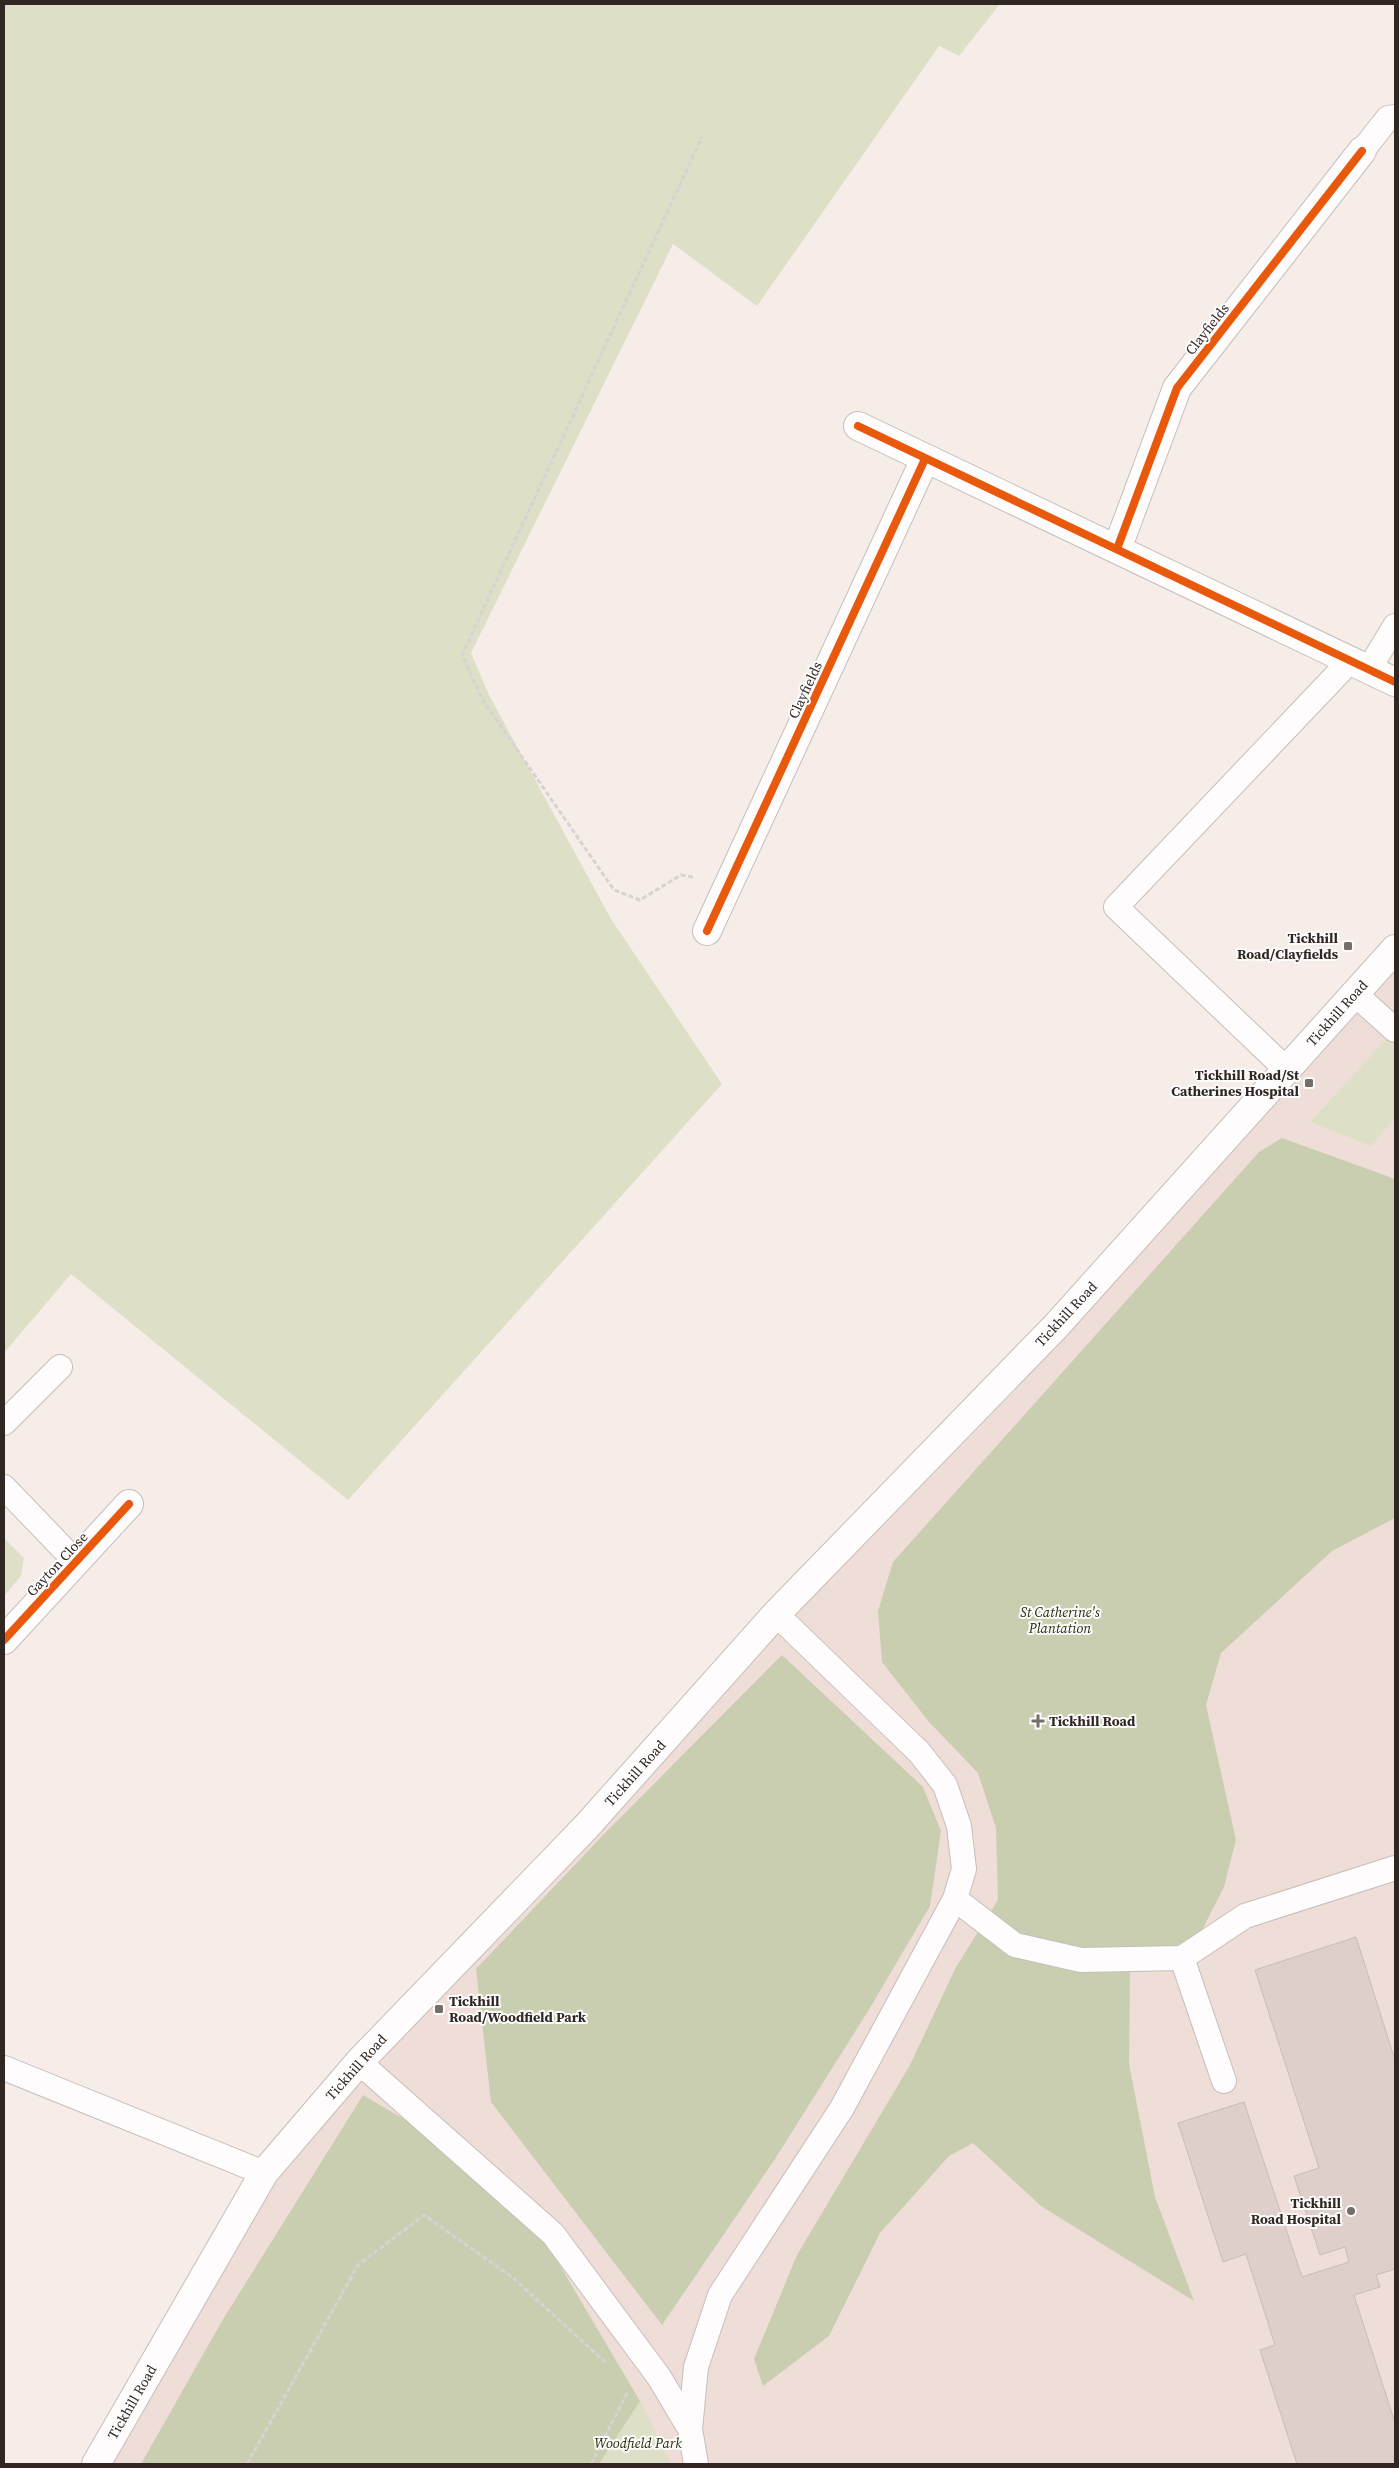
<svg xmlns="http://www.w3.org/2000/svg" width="1399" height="2468" viewBox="0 0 1399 2468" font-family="'Source Serif 4',serif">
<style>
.medical{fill:#efddd7}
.green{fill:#dde0c6}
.forest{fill:#caceb1}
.building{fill:#decfcb;stroke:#c6bdba}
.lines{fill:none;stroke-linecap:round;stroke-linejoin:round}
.service-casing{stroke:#c7beb9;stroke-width:26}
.minor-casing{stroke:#c7beb9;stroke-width:30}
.primary-casing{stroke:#c7beb9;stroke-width:30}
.path{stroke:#d6d3d2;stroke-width:3;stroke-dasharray:5 2.5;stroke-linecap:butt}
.service{stroke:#fefcfc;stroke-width:24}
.minor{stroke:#fefcfc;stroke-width:28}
.primary{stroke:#fefcfc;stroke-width:28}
.cycleway-casing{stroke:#fcfcfc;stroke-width:11}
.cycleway{stroke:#e8590c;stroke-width:8}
.poi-dot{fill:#766c68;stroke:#fcfcfc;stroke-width:2}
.labels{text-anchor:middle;stroke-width:4;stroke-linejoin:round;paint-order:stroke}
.street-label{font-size:14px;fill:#312722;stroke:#fcfcfc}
.poi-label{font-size:14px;font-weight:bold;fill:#312722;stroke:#fcfcfc;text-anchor:end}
.park-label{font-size:14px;font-style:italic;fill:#252e08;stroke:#fcfcfc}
</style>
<rect width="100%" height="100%" fill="#f6ede9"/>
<path class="medical" d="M1395,949V2464H96L264,2173Z"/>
<path class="green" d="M4,4H1000L959,56L939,46L757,306L673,244L471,653L489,695L611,919L722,1084L348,1500L71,1274L4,1353Z
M1395,1030V1118L1371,1146L1310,1122Z
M4,1538L24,1558L21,1576L4,1596Z
M640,2401L671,2464H598Z"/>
<path class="forest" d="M1282,1138L1395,1179V1518L1332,1551L1221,1653L1206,1705L1236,1840L1224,1887L1201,1932L1130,1971L1129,2064L1155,2197L1194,2301L1041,2206L973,2143L949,2156L880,2233L829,2336L763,2386L754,2359L797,2255L910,2065L956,1967L998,1900L996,1828L978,1773L929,1722L882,1662L878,1611L893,1562L1259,1152Z
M782,1655L923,1787L941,1831L930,1906L870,2008L775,2159L662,2325L491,2102L476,1969L607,1831Z
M363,2095L414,2125L549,2247L640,2401L599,2464H141L222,2321Z"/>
<path class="building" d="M1356,1937L1395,2060V2269L1376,2275L1380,2287L1354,2295L1395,2423V2464H1297L1260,2350L1275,2345L1246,2254L1223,2262L1178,2123L1244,2102L1302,2277L1349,2262L1345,2247L1320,2255L1294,2176L1319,2168L1255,1970Z"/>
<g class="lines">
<defs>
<path id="service" d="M1362,151L1388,118L1395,117
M1369,669L1395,626
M1355,994L1395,1030
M1287,1070L1116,907L1350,661
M4,1423L60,1367
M4,1487L76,1562
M955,1899L1015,1945L1081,1960L1182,1958L1245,1916L1395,1868
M1182,1958L1224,2081
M359,2062L553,2234L659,2377L690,2429L696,2464
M4,2068L264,2173
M690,2429L696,2367L720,2295L842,2108L955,1899L964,1869L959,1826L945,1785L919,1752L776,1614"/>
<path id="minor" d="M858,426L1395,682
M1117,549L1177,388L1362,151
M707,931L925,459
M4,1640L129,1504"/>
<path id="primary" d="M96,2464L264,2173L359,2062L586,1827L776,1614L1056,1326L1395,949"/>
</defs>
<use href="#service" class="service-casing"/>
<use href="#minor" class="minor-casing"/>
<use href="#primary" class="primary-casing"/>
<path class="path" d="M693,877L681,875L640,900L614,890L482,699L462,655L702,137
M247,2464L358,2265L424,2215L512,2277L605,2362
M591,2464L628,2391"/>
<use href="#service" class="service"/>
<use href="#minor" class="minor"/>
<use href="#primary" class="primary"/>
<defs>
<path id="cycleway" d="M858,426L1395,682
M1117,549L1177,388L1362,151
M707,931L925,459
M4,1640L129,1504"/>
</defs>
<use href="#cycleway" class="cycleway-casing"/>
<use href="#cycleway" class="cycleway"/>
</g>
<g class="poi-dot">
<rect x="1343" y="941" width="10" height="10" rx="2.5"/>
<rect x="1304" y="1078" width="10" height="10" rx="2.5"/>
<path d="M1035.5 1713.5h5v5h5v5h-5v5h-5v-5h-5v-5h5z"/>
<rect x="434" y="2004" width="10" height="10" rx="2.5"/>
<circle cx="1351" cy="2211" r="5"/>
</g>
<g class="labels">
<g class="street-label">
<text transform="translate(1207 329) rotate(-52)" y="5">Clayfields</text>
<text transform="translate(805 690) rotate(-65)" y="5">Clayfields</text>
<text transform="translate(1337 1013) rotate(-48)" y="5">Tickhill Road</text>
<text transform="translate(1066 1314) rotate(-47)" y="5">Tickhill Road</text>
<text transform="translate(57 1564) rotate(-47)" y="5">Gayton Close</text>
<text transform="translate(635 1773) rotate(-48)" y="5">Tickhill Road</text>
<text transform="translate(356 2067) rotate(-48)" y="5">Tickhill Road</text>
<text transform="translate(132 2402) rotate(-60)" y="5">Tickhill Road</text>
</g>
<g class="poi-label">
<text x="1338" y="943">Tickhill<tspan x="1338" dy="16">Road/Clayfields</tspan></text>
<text x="1299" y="1080">Tickhill Road/St<tspan x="1299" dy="16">Catherines Hospital</tspan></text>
<text x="1049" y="1726" text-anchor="start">Tickhill Road</text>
<text x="449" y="2006" text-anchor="start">Tickhill<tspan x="449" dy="16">Road/Woodfield Park</tspan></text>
<text x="1341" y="2208">Tickhill<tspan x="1341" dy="16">Road Hospital</tspan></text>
</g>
<g class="park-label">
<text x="1060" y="1617">St Catherine's<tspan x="1060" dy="16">Plantation</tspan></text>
<text x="638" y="2448">Woodfield Park</text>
</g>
</g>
<rect width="1399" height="2468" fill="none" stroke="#312722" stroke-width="10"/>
</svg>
